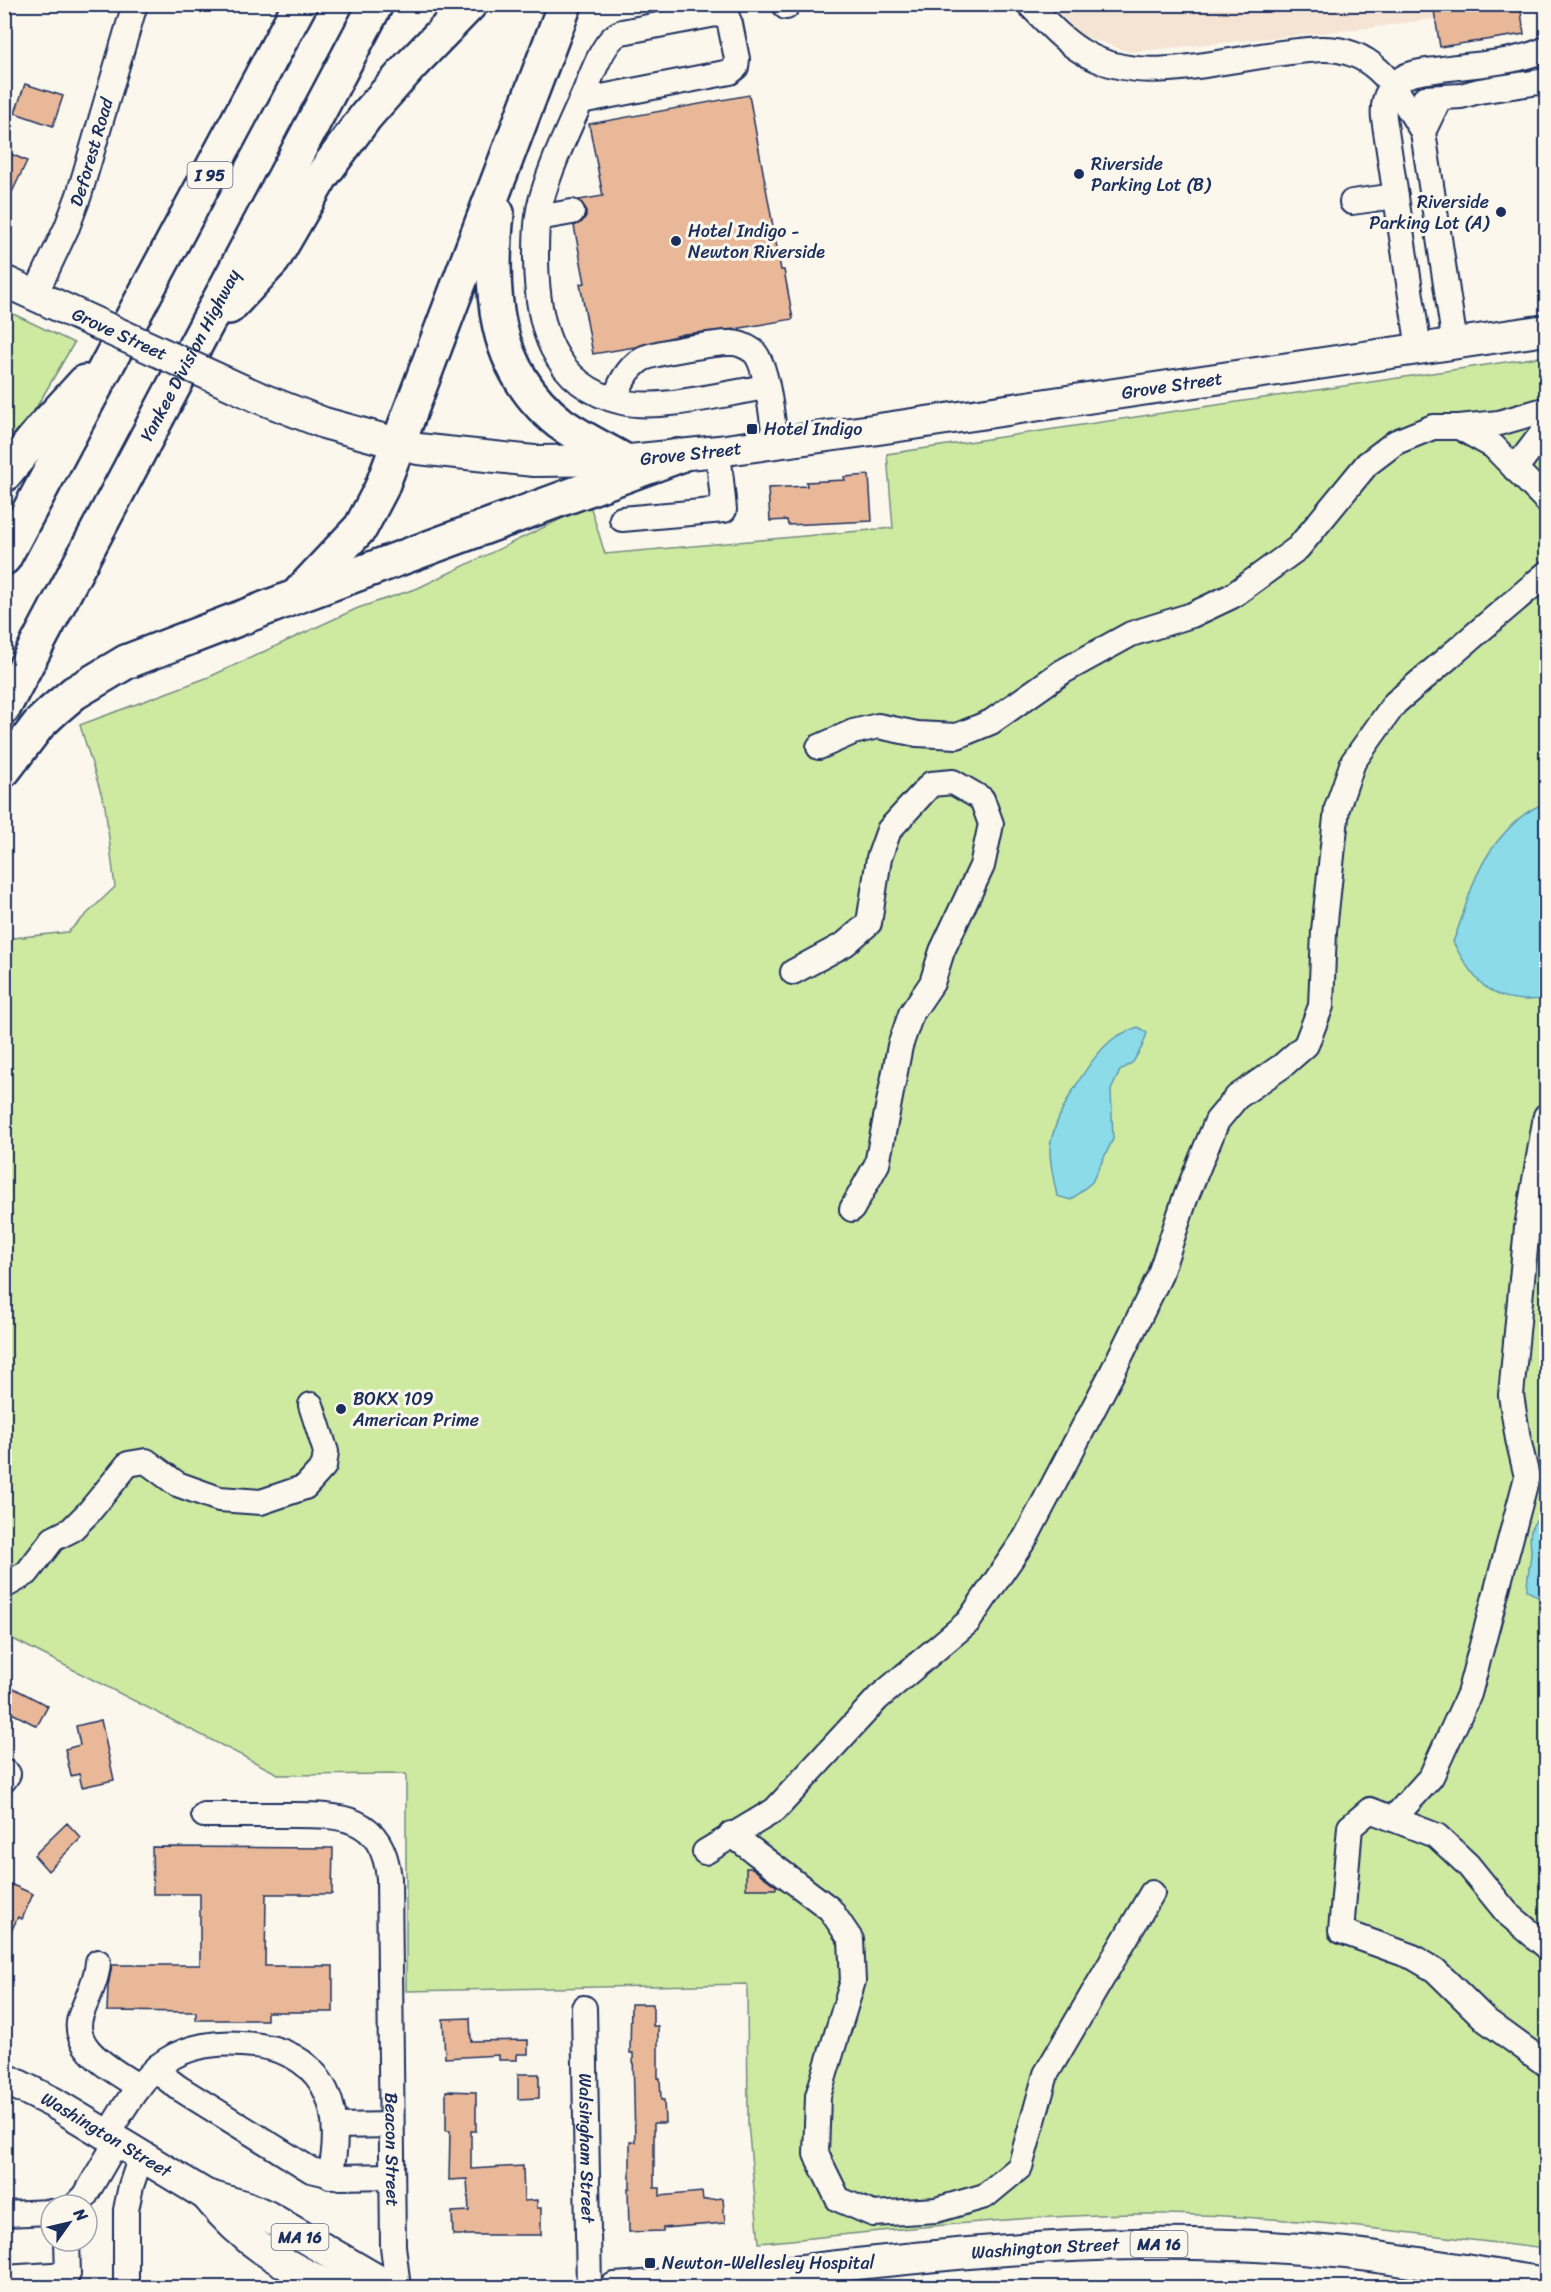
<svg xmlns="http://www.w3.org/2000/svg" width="1551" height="2292" viewBox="0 0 1551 2292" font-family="Sriracha,sans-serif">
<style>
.built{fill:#f5e4d3}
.green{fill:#ceeaa1;stroke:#748c80;stroke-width:1.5}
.water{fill:#8bdbe8;stroke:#5e96b1;stroke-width:1.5}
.building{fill:#e8b899;stroke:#1b2f5e;stroke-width:1.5}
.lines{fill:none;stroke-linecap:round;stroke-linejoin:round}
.minor-casing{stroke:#1b2f5e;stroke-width:28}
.major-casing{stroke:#1b2f5e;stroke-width:34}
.highway-casing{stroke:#1b2f5e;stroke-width:38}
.minor{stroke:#fbf7ec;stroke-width:24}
.major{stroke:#fbf7ec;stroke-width:30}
.highway{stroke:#fbf7ec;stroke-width:33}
.major-bridge-casing{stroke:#1b2f5e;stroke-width:34;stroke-linecap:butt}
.major-bridge{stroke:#fbf7ec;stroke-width:30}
.poi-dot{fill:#1b2f5e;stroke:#fbf7ec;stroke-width:2}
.labels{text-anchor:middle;stroke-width:6;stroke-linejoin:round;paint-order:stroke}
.shield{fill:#fbf7ec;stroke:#5e6b89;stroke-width:1.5}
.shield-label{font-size:16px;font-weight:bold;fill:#1b2f5e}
.street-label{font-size:18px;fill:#1b2f5e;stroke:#fbf7ec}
.poi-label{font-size:18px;fill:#1b2f5e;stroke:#fbf7ec;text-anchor:start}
</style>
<rect width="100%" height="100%" fill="#fbf7ec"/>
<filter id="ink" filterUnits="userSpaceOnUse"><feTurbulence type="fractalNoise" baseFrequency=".0167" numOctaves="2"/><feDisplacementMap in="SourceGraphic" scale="12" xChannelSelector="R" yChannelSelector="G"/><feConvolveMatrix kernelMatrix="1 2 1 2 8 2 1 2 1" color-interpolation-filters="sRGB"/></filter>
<g filter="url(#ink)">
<path class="built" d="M1050,5H1530L1369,28L1130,52L1083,36Z
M1182,2280L1283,2287H1069L1151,2281Z"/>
<path class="green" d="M5,310L74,343L33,413L5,449Z
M1546,356V2249C1420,2234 1294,2216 1167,2214C1031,2213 894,2230 759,2243L748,2123L747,1984L406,1991V1774L280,1775L5,1635L4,939L68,932L115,887L105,806L80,725L209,677L358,608L418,588L590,505L605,554L893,528L887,454Z"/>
<path class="water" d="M1546,803V998C1495,1007 1475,985 1453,942C1462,920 1467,897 1477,875C1489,848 1517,812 1546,803Z
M1138,1027L1147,1033L1142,1047L1133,1062L1120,1071L1111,1090L1113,1139L1092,1182L1071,1200L1057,1196C1054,1181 1050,1165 1050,1150C1051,1120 1090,1057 1113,1039C1120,1034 1130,1030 1138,1027Z
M1546,1506V1595L1539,1598L1527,1590C1527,1577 1530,1566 1531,1553C1531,1543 1528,1535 1533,1525C1537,1518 1544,1515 1546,1506Z"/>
<path class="building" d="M1433,4H1520L1524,34L1440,47Z
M25,84L63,96L53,126L15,113Z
M749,95L781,270H784L793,319L735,329L684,334L635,347L593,354L580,284L585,283L574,226L582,222L586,216V209L579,200L603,196L589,124Z
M4,151L27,161L4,209Z
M869,475L872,521L788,525L787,520L770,521L768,488L807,486L806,482L845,480L844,477Z
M4,1683L48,1706L37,1726L4,1709Z
M101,1720L114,1780L82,1787L79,1774L71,1776L65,1749L80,1745L76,1726Z
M67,1823L81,1838L48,1871L34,1855Z
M152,1847L333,1848L332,1894H266L265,1966H333V2012H267V2020H196V2012L107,2011L108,1986L112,1965H200V1894H153Z
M746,1868H752L776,1886V1889H746Z
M10,1884L33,1894L22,1919L18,1917L4,1946V1895Z
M631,2004H653V2026H658V2078H660L661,2100H664L665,2123H654V2188H660V2196L702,2192L703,2200L723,2198L725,2223L663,2228V2231L629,2232L628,2188H630V2142H635L633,2053H630Z
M470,2018L471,2041L528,2040V2054H517V2060H499V2055L445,2058L443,2019Z
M518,2074H539V2098L518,2099Z
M446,2091L476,2092V2131H471V2169L523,2166L524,2201L537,2200V2208H541V2235H453L452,2212L469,2211L467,2179L449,2180L450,2131H446Z"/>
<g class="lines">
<defs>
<g id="minor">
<path d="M786,4V7"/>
<path d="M1029,4C1045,20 1061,39 1081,51C1130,82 1190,67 1243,59C1269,54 1295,51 1321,49C1376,47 1397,91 1423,132"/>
<path d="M1425,98L1461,96L1479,91L1546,81"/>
<path d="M1439,99L1423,132L1455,344"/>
<path d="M581,101L730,72L736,67L737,59L730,24L727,17L716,14L622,32C603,38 591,78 583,96C568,130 551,165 541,201C536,220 536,241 536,260C537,324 551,385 622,402C658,411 728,393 766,387"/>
<path d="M1352,202L1396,196"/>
<path d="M538,218L572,212"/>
<path id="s1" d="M35,295L67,227L79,195L135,4"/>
<path d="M1419,349L1384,118C1382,99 1389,85 1406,76C1417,71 1431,71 1442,69C1476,64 1516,63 1546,49"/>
<path d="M616,400C618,385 628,368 642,359C653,353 719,342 732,343C739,343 747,347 753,351C768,364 772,422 776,443"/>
<path d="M1459,427L1499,423L1544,410L1546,414"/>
<path d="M1515,469L1544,431L1546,425"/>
<path d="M622,519L724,510L718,451"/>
<path d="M819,747L853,732L878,726L917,734L957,736L991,722L1062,672L1131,634L1192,615L1232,596L1298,548L1367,464L1396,442L1433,427H1459L1493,446L1546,500"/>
<path d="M793,972L845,944L869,923L879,858L889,830L931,784L953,782L982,799L991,824L982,866L942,951L932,983L911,1014L900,1046L877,1164L852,1209"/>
<path d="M4,1583L8,1584L27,1573L53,1539L71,1530L89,1512L128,1464L146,1461L177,1484L219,1499L261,1502L305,1487L324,1466L326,1452L311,1405"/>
<path d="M4,1772L8,1774L4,1780"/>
<path id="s2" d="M204,1815C231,1815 257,1815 284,1815C336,1815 382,1812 389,1878L393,2246L398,2288"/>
<path d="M1393,1819L1431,1777L1469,1694L1527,1477L1518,1439L1511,1395L1527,1227L1546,1116"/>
<path d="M731,1834L830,1909L851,1940L853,1981L818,2096L816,2154L838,2199L873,2214L936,2210L985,2196L1020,2167L1046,2074L1152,1893"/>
<path d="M705,1852L775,1810L878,1698L968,1622L1026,1537L1111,1375L1159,1277L1185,1199L1217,1121L1237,1097L1282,1066L1306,1045L1321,1006L1324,931L1337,808L1353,762L1395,703L1546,574"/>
<path d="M1546,1946L1507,1913L1468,1865L1437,1836L1370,1810L1350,1827L1341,1931L1413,1957L1435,1970L1487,2021L1546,2064"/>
<path d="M98,1962C97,1980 88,1996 82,2012C66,2048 114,2070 139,2087"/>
<path id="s3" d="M584,2008L589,2288"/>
<path d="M157,2067L167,2079L179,2088L311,2170L340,2177L391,2176"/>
<path d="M336,2126L391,2125"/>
<path d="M107,2135C124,2109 140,2077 167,2060C189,2046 217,2042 242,2044C323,2048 346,2104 330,2176"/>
<path d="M76,2205L85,2196L117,2141"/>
<path d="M4,2214L51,2212"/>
<path d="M4,2278L68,2274L67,2241"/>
<path d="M126,2288V2210L131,2186L141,2156"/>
</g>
<g id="major">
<path d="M4,281L54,304"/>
<path id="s4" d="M260,398L324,423L418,449L534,461L630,460L718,451L872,430L1546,330"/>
<path id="s5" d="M4,2078L54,2103L206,2195L247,2207L267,2216L391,2288"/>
<path d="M206,2195C244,2242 280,2264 335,2288"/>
<path id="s6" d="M615,2288C790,2275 964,2246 1140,2244C1209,2243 1278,2246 1346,2253C1413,2261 1480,2273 1546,2283"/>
</g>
<g id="highway">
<path d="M497,213C489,292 492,369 560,423C579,437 602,448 623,460"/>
<path d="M229,307L273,260L321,177L366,116L411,65L470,4"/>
<path d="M4,475L43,428L85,382"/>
<path d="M4,558L300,4"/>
<path d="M301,591L361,527L381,489L565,4"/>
<path id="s7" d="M4,707L376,4"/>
<path d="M4,770L39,724L54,710L74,693L126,662L295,597L678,456"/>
</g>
</defs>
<use href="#minor" class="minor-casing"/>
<use href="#major" class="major-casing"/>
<use href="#highway" class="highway-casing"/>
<use href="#minor" class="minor"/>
<use href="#major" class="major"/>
<use href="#highway" class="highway"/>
<defs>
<g id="major-bridge">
<path id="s8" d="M54,304L260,398"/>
</g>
</defs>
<use href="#major-bridge" class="major-bridge-casing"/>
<use href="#major-bridge" class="major-bridge"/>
</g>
</g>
<g class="poi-dot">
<circle cx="1079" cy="174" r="6"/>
<circle cx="1501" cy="212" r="6"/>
<circle cx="676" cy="241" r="6"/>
<rect x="746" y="423" width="12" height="12" rx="3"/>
<circle cx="341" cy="1409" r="6"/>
<rect x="644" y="2257" width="12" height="12" rx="3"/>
</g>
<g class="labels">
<g class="shield">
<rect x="187.5" y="162" width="45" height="26" rx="4.5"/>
<rect x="271.5" y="2224" width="57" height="26" rx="4.5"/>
<rect x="1130.5" y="2231" width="57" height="26" rx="4.5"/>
</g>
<g class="shield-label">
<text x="210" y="181">I 95</text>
<text x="300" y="2243">MA 16</text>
<text x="1159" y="2250">MA 16</text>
</g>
<g class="street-label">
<text dy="6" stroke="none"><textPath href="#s1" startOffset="154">Deforest Road</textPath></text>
<text dy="6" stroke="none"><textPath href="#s8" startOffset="72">Grove Street</textPath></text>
<text dy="6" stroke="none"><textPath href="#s7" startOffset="398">Yankee Division Highway</textPath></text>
<text dy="6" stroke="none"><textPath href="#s4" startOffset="926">Grove Street</textPath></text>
<text dy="6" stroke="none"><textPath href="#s4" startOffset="440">Grove Street</textPath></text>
<text dy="6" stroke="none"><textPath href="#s5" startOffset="117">Washington Street</textPath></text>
<text dy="6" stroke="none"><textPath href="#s3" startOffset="140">Walsingham Street</textPath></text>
<text dy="6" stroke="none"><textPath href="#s2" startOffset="492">Beacon Street</textPath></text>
<text dy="6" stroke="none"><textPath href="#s6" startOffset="432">Washington Street</textPath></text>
</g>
<g class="poi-label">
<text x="1091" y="170">Riverside<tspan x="1091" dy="21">Parking Lot (B)</tspan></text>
<text x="1489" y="208" text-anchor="end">Riverside<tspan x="1489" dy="21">Parking Lot (A)</tspan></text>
<text x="688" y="237">Hotel Indigo -<tspan x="688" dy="21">Newton Riverside</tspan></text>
<text x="764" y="435">Hotel Indigo</text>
<text x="353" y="1405">BOKX 109<tspan x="353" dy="21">American Prime</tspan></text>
<text x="662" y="2269">Newton-Wellesley Hospital</text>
</g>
</g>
<rect width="1551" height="2292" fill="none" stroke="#fbf7ec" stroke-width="24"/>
<rect x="12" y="12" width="1527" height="2268" fill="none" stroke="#1b2f5e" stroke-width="2" filter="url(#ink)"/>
<g transform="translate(69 2223) rotate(56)"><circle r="28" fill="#fbf7ec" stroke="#a1a7b3" stroke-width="1.5"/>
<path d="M0-4.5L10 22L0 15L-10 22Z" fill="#1b2f5e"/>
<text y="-9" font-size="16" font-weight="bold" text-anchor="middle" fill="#1b2f5e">N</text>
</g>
</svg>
